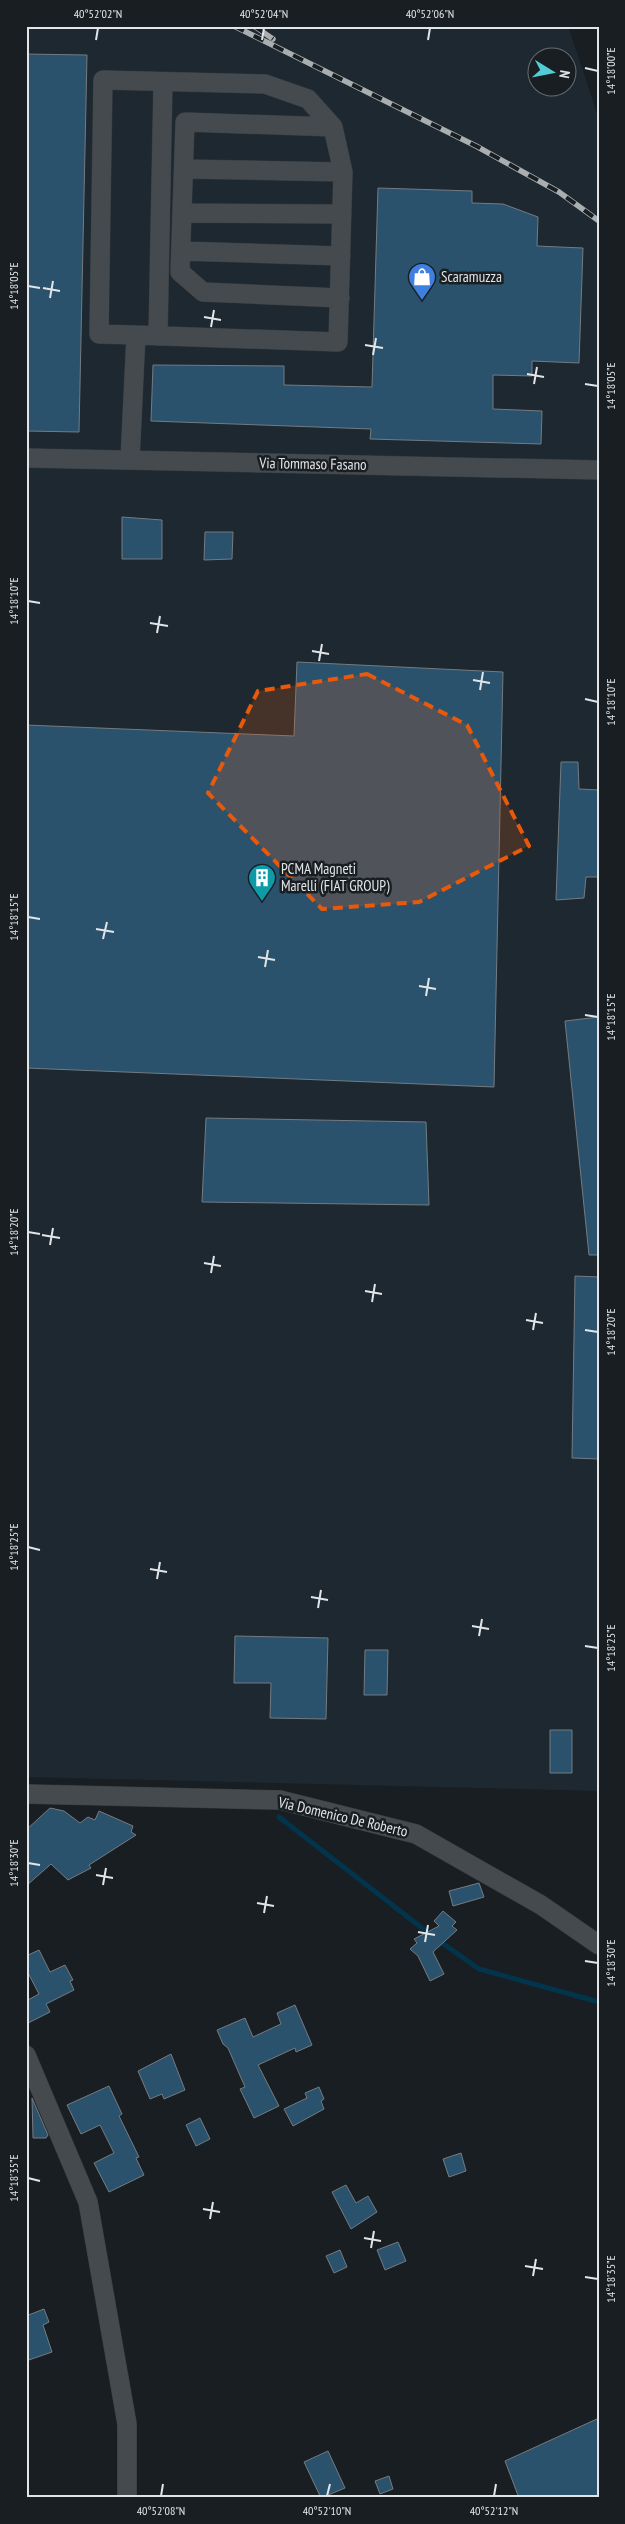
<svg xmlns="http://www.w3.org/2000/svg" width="625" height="2524" viewBox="0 0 625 2524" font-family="'PT Sans Narrow',sans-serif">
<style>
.built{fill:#1d2830;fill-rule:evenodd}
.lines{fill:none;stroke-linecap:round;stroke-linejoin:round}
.stream{stroke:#02354b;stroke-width:5}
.building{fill:#2b526d;stroke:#757b80}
.minor-casing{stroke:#35393c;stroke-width:20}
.minor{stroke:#444a4e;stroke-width:19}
.rail-casing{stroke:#a9aeb0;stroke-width:5.5}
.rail{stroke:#191e22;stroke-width:4;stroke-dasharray:11;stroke-linecap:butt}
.marked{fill:#e8590c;fill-opacity:0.2;stroke:#e8590c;stroke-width:4;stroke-dasharray:10 6;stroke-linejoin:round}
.ticks{fill:none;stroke:#e1e5e7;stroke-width:2}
.labels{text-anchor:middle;stroke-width:5;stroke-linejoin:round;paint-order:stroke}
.poi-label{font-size:15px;fill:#e1e5e7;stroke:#191e22;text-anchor:start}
.street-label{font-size:15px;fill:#e1e5e7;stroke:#191e22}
.neatline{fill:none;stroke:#e1e5e7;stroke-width:2}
.ticks-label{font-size:12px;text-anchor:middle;fill:#e1e5e7}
</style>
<rect width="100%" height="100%" fill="#191e22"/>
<path class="built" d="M26,26H568L599,119V1791L26,1777ZM538,58H568V88H538Z"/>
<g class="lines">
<path class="stream" d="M279,1817L431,1935
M438,1940L479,1969L599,2002"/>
</g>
<path class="building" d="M26,54L87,55L79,432L26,431Z
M378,188L472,191V203L503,204L538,217L537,246L583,248L579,363L532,361V376L493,375V409L542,411L541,444L370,439L371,429L151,421L153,365L284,366V385L372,387Z
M122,517L162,520V559H122Z
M205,532H233L232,559L204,560Z
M297,662L503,672L494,1087L26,1068V725L294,736Z
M561,762H578L579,789L599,790V877H586L584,898L556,900Z
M599,1017V1255H589L565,1021Z
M206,1118L426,1122L429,1205L202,1202Z
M575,1276L599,1277V1459L572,1458Z
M235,1636L328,1638L326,1719L270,1718L271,1683H234Z
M365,1650H388L387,1695H364Z
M550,1730H572V1773H550Z
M50,1808L64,1811L80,1823L88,1817L95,1820L99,1811L133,1826L131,1832L136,1835L89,1865L91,1868L68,1880L51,1864L26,1886V1830Z
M479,1883L484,1897L453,1906L449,1891Z
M443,1911L456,1922L452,1926L457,1930L433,1952L444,1974L430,1981L418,1956L410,1949L417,1943L414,1939L439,1926L434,1921Z
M39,1950L50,1972L65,1965L73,1980L70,1981L74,1990L46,2004L50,2012L26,2024V2001L39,1994L26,1969V1956Z
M295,2005L312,2045L296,2052L295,2048L258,2065L279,2106L254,2118L240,2089L245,2087L228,2048L223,2044L217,2030L245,2018L253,2037L281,2024L277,2013Z
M171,2054L185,2090L164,2099L162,2094L150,2099L138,2071Z
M109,2086L122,2114L119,2116L139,2157L136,2158L144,2175L109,2192L94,2163L114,2153L100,2125L81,2134L67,2105Z
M319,2087L324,2099L321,2101L324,2109L293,2126L284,2109L307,2098L305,2093Z
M32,2098L48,2135L46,2138H33Z
M200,2118L210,2139L196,2146L186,2125Z
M461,2153L466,2171L449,2177L443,2159Z
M346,2185L356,2203L368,2196L377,2212L351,2229L332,2192Z
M398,2242L406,2261L385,2270L377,2250Z
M340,2250L347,2267L334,2273L326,2256Z
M44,2309L49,2322L43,2325L52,2352L26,2361V2316Z
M599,2418V2498H519L505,2461Z
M328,2451L345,2488L321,2498L304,2462Z
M389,2476L393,2489L380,2494L375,2481Z"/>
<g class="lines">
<defs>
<path id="minor" d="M333,127L185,122L180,272L203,292L340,298
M184,169L343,172
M182,213L342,214
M181,251L341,256
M158,336L163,82
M26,458L599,470
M130,460L136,335L99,334L103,80L265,84L308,99L333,127L343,172L338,342L136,335
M26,1794L280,1800L416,1834L541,1905L599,1945
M26,2055L88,2202L127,2424V2498"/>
</defs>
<use href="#minor" class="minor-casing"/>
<use href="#minor" class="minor"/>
<defs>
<path id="rail" d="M234,26L476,146L559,192L599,221
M254,26L273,39"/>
</defs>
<use href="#rail" class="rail-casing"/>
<use href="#rail" class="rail"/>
</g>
<path class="marked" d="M367,674L467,725L529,846L419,902L322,909L208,793L258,691Z"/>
<path class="ticks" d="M96,40L98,28M262,40L264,28M428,40L430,28M585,68L598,71M28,286L40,288M43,288L60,291M50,298L53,281M204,317L221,320M211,327L214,310M365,345L383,348M373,355L376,338M527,374L544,377M534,384L537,367M585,384L598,386M28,601L40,603M150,623L168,626M157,633L160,616M312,651L329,654M319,661L322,644M473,680L490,683M480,690L483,672M585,699L598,702M28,917L40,919M96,929L114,932M103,939L107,922M258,957L275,960M265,967L268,950M419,986L436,989M426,996L429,978M585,1015L598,1017M28,1232L40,1234M42,1235L60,1238M50,1245L53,1228M204,1263L221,1266M211,1273L214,1256M365,1291L382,1294M372,1302L375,1284M526,1320L543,1323M533,1330L536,1313M585,1330L598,1332M28,1547L40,1550M150,1569L167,1572M157,1579L160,1562M311,1597L328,1600M318,1608L321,1590M472,1626L489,1629M479,1636L482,1619M585,1646L598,1648M28,1863L40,1865M96,1875L113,1878M103,1885L106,1868M257,1903L274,1906M264,1913L267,1896M418,1932L435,1935M425,1942L428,1925M585,1961L598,1963M28,2178L40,2181M203,2209L220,2212M210,2219L213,2202M364,2238L381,2241M371,2248L374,2231M525,2266L543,2269M533,2276L536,2259M585,2277L598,2279M161,2496L163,2484M327,2496L330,2484M494,2496L496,2484"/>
<defs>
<symbol id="shop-pin" viewBox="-11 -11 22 30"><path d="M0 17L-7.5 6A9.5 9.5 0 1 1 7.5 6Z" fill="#3f7fe0" stroke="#191e22"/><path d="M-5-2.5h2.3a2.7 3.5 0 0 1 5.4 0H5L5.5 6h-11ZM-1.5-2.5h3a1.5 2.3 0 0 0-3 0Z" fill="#fff"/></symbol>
<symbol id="building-pin" viewBox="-11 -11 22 30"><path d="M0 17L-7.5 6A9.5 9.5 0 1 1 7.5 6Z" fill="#0f9aa8" stroke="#191e22"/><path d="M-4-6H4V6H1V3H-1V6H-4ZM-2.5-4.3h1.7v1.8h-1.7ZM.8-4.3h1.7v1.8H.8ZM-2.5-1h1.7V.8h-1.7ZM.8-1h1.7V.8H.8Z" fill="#fff"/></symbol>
</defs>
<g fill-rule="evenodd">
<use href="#shop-pin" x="406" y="261" width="32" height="43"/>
<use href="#building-pin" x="246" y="862" width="32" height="43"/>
</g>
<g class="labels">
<g class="poi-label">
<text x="441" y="282">Scaramuzza</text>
<text x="281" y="874">PCMA Magneti<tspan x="281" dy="17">Marelli (FIAT GROUP)</tspan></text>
</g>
<g class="street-label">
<text transform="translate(313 464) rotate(1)" y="5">Via Tommaso Fasano</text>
<text transform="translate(343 1817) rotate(13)" y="5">Via Domenico De Roberto</text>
</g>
</g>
<rect width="625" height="2524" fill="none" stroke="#191e22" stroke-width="55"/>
<g transform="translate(552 72) rotate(100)"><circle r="24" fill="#191e22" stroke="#696e71"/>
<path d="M0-4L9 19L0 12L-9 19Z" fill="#52ccd6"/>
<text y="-8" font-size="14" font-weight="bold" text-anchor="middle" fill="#e1e5e7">N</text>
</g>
<rect x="28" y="28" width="570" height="2468" class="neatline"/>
<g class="ticks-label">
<text x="98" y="18">40°52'02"N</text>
<text x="264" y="18">40°52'04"N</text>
<text x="430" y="18">40°52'06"N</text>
<text transform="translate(611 71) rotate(-90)" y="4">14°18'00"E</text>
<text transform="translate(14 286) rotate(-90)" y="4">14°18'05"E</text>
<text transform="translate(611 386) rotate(-90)" y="4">14°18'05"E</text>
<text transform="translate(14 601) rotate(-90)" y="4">14°18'10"E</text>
<text transform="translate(611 702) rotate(-90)" y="4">14°18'10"E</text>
<text transform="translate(14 917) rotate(-90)" y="4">14°18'15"E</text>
<text transform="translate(611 1017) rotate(-90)" y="4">14°18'15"E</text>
<text transform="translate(14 1232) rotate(-90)" y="4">14°18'20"E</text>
<text transform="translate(611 1332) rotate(-90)" y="4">14°18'20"E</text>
<text transform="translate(14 1547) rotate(-90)" y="4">14°18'25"E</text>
<text transform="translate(611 1648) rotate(-90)" y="4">14°18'25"E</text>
<text transform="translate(14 1863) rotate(-90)" y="4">14°18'30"E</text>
<text transform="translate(611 1963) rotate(-90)" y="4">14°18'30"E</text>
<text transform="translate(14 2178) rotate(-90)" y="4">14°18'35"E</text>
<text transform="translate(611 2279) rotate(-90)" y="4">14°18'35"E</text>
<text x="161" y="2515">40°52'08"N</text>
<text x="327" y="2515">40°52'10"N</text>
<text x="494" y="2515">40°52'12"N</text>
</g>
</svg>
